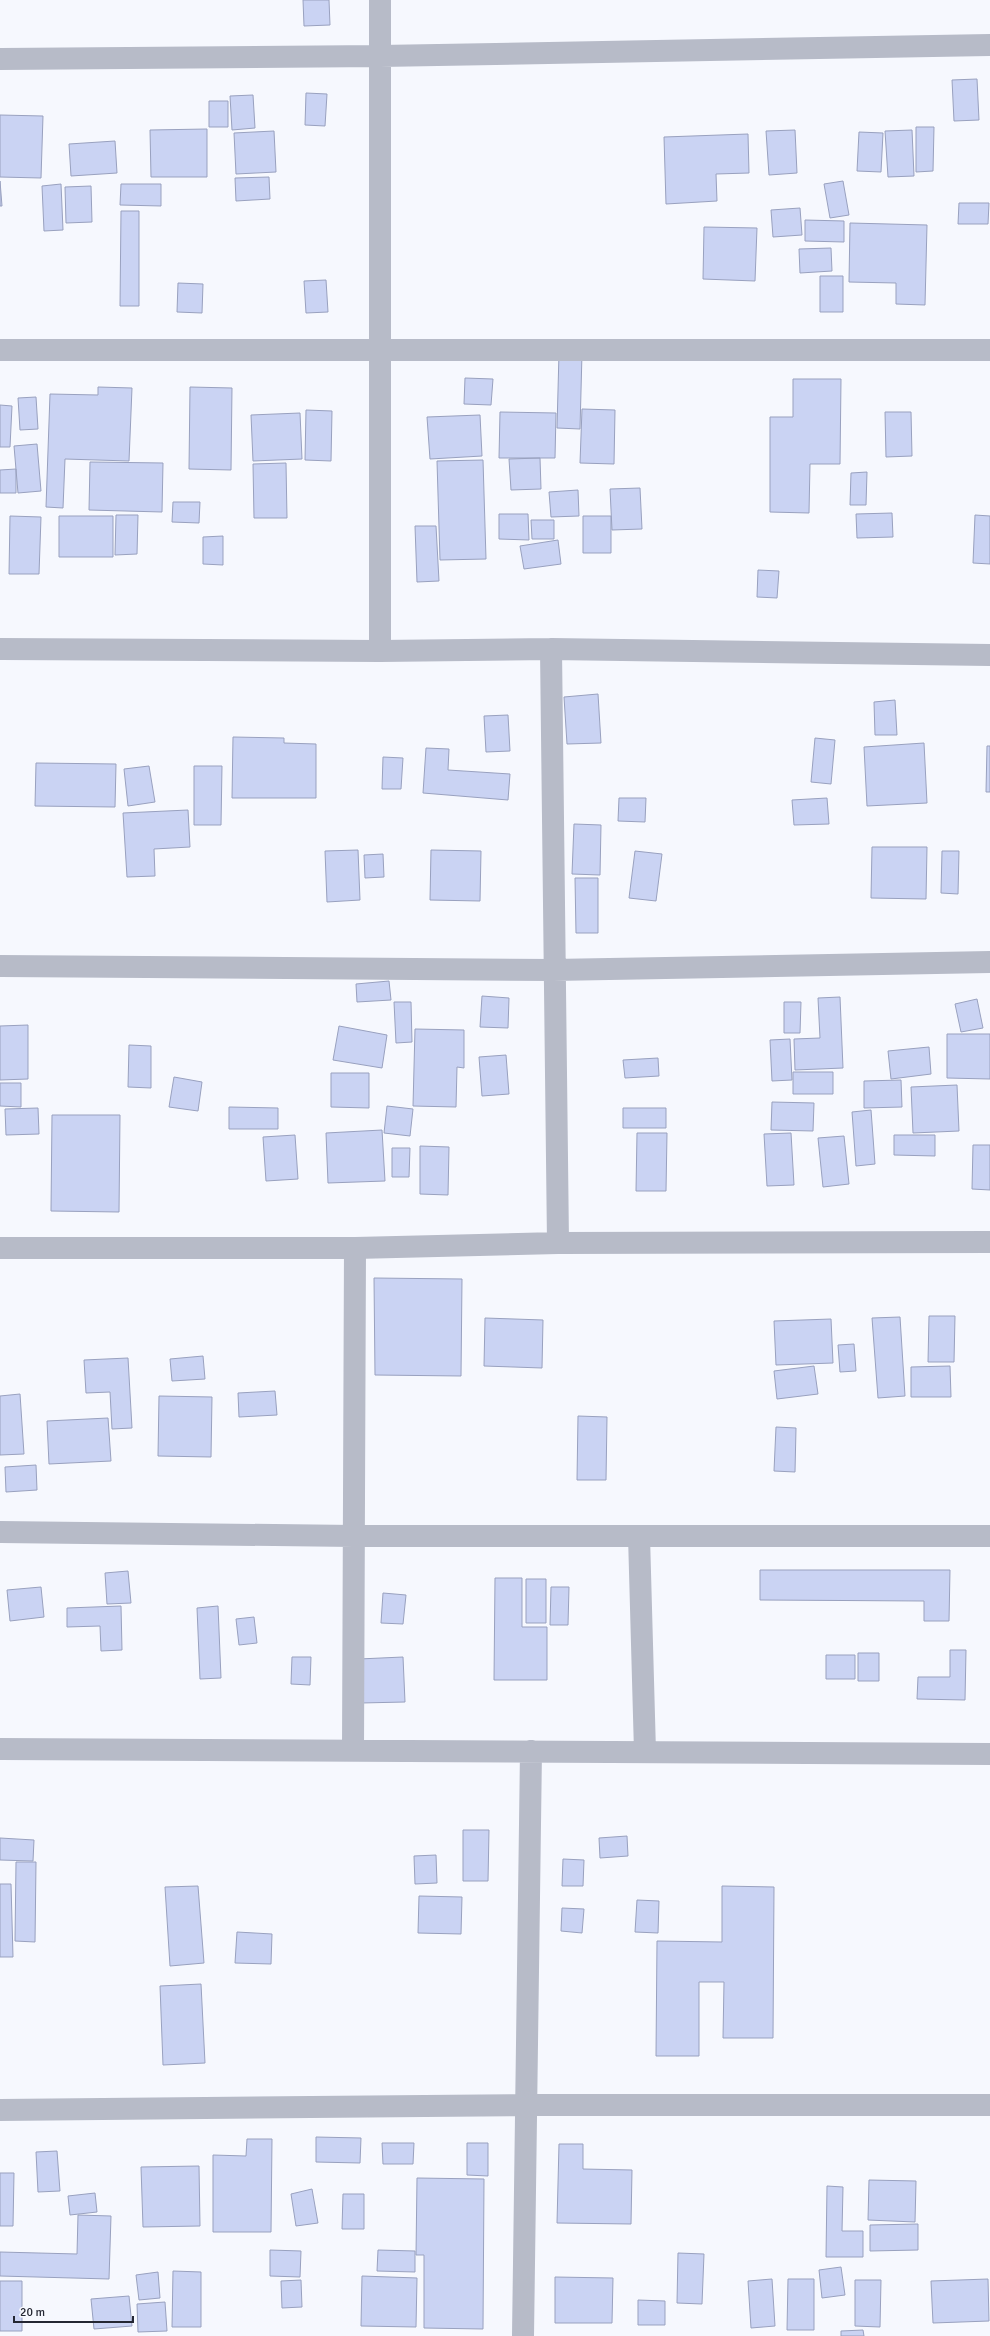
<svg xmlns="http://www.w3.org/2000/svg" width="990" height="2336" viewBox="0 0 990 2336" font-family="Signika,sans-serif">
<style>
.building{fill:#cad3f3;stroke:#99a1bf}
.lines{fill:none;stroke-linecap:round;stroke-linejoin:round}
.minor{stroke:#b7bbc8;stroke-width:22}
</style>
<rect width="100%" height="100%" fill="#f6f8fe"/>
<path class="building" d="M303,0H329L330,25L304,26Z
M977,79L979,120L954,121L952,80Z
M306,93L327,94L325,126L305,125Z
M253,95L255,128L232,130L230,96Z
M209,101H228V127H209Z
M0,115L43,116L41,178L0,177Z
M916,127H934L933,171L916,172Z
M207,129V177H151L150,130Z
M795,130L797,173L769,175L766,131Z
M912,130L914,176L888,177L885,131Z
M274,131L276,172L236,174L234,133Z
M859,132L883,133L881,172L857,171Z
M748,134L749,173L716,174L717,201L666,204L664,137Z
M115,141L117,173L71,176L69,144Z
M269,177L270,199L236,201L235,178Z
M0,181L2,206H0Z
M843,181L849,215L830,218L824,184Z
M61,184L63,230L44,231L42,186Z
M121,184H161V206L120,205Z
M91,186L92,222L66,223L65,187Z
M959,203H989L988,224H958Z
M800,208L802,235L773,237L771,210Z
M121,211H139V306H120Z
M805,220L844,221V242L805,241Z
M850,223L927,225L925,305L896,304V283L849,282Z
M704,227L757,228L755,281L703,279Z
M831,248L832,271L800,273L799,249Z
M820,276H843V312H820Z
M326,280L328,312L306,313L304,281Z
M178,283L203,284L202,313L177,312Z
M559,353H582L580,429L557,428Z
M465,378L493,379L491,405L464,404Z
M793,379H841L840,464H810L809,513L770,512V417H793Z
M98,387L132,388L129,461L65,459L63,508L46,507L50,394L98,395Z
M190,387L232,388L231,470L189,469Z
M36,397L38,429L20,430L18,398Z
M0,405L12,406L10,447H0Z
M582,409L615,410L614,464L580,463Z
M306,410L332,411L331,461L305,460Z
M500,412L556,413L555,458H499Z
M885,412H911L912,456L886,457Z
M300,413L302,459L253,461L251,415Z
M480,415L482,456L430,459L427,417Z
M37,444L41,491L18,493L14,446Z
M540,458L541,489L511,490L509,459Z
M483,460L486,559L440,560L437,461Z
M90,462L163,463L162,512L89,510Z
M286,463L287,518H254L253,464Z
M16,469V493H0V470Z
M867,472L866,505H850L851,473Z
M640,488L642,529L612,530L610,489Z
M578,490L579,516L551,517L549,492Z
M173,502H200L199,523L172,522Z
M892,513L893,537L857,538L856,514Z
M499,514H528L529,540L499,539Z
M116,515H138L137,554L115,555Z
M975,515L990,516V564L973,563Z
M10,516L41,517L39,574H9Z
M59,516H113V557H59Z
M583,516H611V553H583Z
M531,520H554V539H532Z
M415,526H436L439,581L417,582Z
M223,536V565L203,564V537Z
M558,540L561,564L524,569L520,546Z
M758,570L779,571L777,598L757,597Z
M598,694L601,743L567,744L564,697Z
M895,700L897,735H875L874,702Z
M508,715L510,751L486,752L484,716Z
M233,737L284,738V743L316,744V798H232Z
M815,738L835,740L831,784L811,782Z
M924,743L927,803L867,806L864,747Z
M987,746H990V792H986Z
M426,748L449,749L448,770L510,774L508,800L423,793Z
M383,757L403,758L401,789H382Z
M36,763L116,764L115,807L35,806Z
M149,766L155,802L128,806L124,769Z
M194,766H222L221,825H194Z
M619,798H646L645,822L618,821Z
M827,798L829,824L794,825L792,800Z
M188,810L190,847L154,849L155,876L127,877L123,813Z
M574,824L601,825L600,875L572,874Z
M872,847H927L926,899L871,898Z
M358,850L360,900L327,902L325,851Z
M431,850L481,851L480,901L430,900Z
M635,851L662,854L656,901L629,898Z
M942,851H959L958,894L941,893Z
M383,854L384,877L365,878L364,855Z
M575,878H598V933H576Z
M389,981L391,1000L357,1002L356,984Z
M482,996L509,998L508,1028L480,1027Z
M840,997L843,1068L795,1070L794,1039L820,1038L818,998Z
M977,999L983,1028L961,1032L955,1004Z
M394,1002H411L412,1042L396,1043Z
M784,1002H801L800,1033H784Z
M28,1025V1079L0,1080V1026Z
M339,1026L387,1035L382,1068L333,1060Z
M415,1029L464,1030V1068L457,1067L456,1107L413,1106Z
M947,1034H990V1079L947,1078Z
M790,1039L792,1080L772,1081L770,1040Z
M129,1045L151,1046V1088L128,1087Z
M929,1047L931,1074L891,1079L888,1051Z
M506,1055L509,1094L482,1096L479,1057Z
M658,1058L659,1076L625,1078L623,1060Z
M793,1072H833V1094H793Z
M331,1073H369V1108L331,1107Z
M174,1077L202,1082L198,1111L169,1107Z
M901,1080L902,1107L864,1108V1081Z
M0,1083H21V1107L0,1106Z
M957,1085L959,1131L913,1133L911,1087Z
M772,1102L814,1103L813,1131L771,1130Z
M387,1106L413,1109L410,1136L384,1133Z
M229,1107L278,1108V1129H229Z
M38,1108L39,1134L6,1135L5,1109Z
M623,1108H666V1128H623Z
M871,1110L875,1164L856,1166L852,1112Z
M52,1115H120L119,1212L51,1211Z
M382,1130L385,1181L328,1183L326,1133Z
M637,1133H667L666,1191H636Z
M791,1133L794,1185L767,1186L764,1134Z
M295,1135L298,1179L266,1181L263,1137Z
M894,1135H935V1156L894,1155Z
M844,1136L849,1184L823,1187L818,1138Z
M973,1145H990V1190L972,1189Z
M420,1146L449,1147L448,1195L420,1194Z
M392,1148H410L409,1177H392Z
M374,1278L462,1279L461,1376L375,1375Z
M929,1316H955L954,1362H928Z
M900,1317L905,1396L878,1398L872,1318Z
M485,1318L543,1320L542,1368L484,1366Z
M831,1319L833,1363L776,1365L774,1321Z
M854,1344L856,1371L840,1372L838,1345Z
M203,1356L205,1379L172,1381L170,1359Z
M128,1358L132,1428L112,1429L110,1392L86,1393L84,1360Z
M814,1366L818,1394L777,1399L774,1371Z
M950,1366L951,1397H911V1367Z
M275,1391L277,1415L239,1417L238,1393Z
M20,1394L24,1454L0,1455V1396Z
M159,1396L212,1397L211,1457L158,1456Z
M578,1416L607,1417L606,1480H577Z
M108,1418L111,1461L49,1464L47,1421Z
M776,1427L796,1428L795,1472L774,1471Z
M36,1465L37,1490L6,1492L5,1467Z
M760,1570H950L949,1621H924V1601L760,1600Z
M128,1571L131,1603L107,1604L105,1573Z
M495,1578H522V1627H547V1680H494Z
M526,1579H546V1623H526Z
M41,1587L44,1617L10,1621L7,1590Z
M551,1587H569L568,1625H550Z
M383,1593L406,1595L403,1624L381,1623Z
M121,1606L122,1650L101,1651L100,1626L67,1627V1608Z
M218,1606L221,1678L200,1679L197,1608Z
M254,1617L257,1643L239,1645L236,1619Z
M950,1650H966L965,1700L917,1699L918,1677H950Z
M858,1653H879V1681H858Z
M826,1655H855V1679H826Z
M292,1657H311L310,1685L291,1684Z
M403,1657L405,1702L361,1703L359,1659Z
M463,1830H489L488,1881H463Z
M627,1836L628,1856L600,1858L599,1838Z
M0,1838L34,1840L33,1861L0,1860Z
M436,1855L437,1883L415,1884L414,1856Z
M563,1859L584,1860L583,1886H562Z
M16,1862H36L35,1942L15,1941Z
M0,1884H11L13,1957H0Z
M198,1886L204,1963L170,1966L165,1887Z
M722,1886L774,1887L773,2038H723L724,1982H699V2056H656L657,1941L722,1942Z
M419,1896L462,1897L461,1934L418,1933Z
M637,1900L659,1901L658,1933L635,1932Z
M562,1908L584,1909L582,1933L561,1931Z
M237,1932L272,1934L271,1964L235,1963Z
M201,1984L205,2063L163,2065L160,1986Z
M316,2137L361,2138L360,2163L316,2162Z
M247,2139H272L271,2232H213V2155L246,2156Z
M382,2143H414L413,2164H383Z
M467,2143H488V2176L467,2175Z
M559,2144H583V2169L632,2170L631,2224L557,2223Z
M57,2151L60,2191L38,2192L36,2152Z
M199,2166L200,2226L143,2227L141,2167Z
M0,2173H14L13,2226H0Z
M417,2178L484,2179L483,2329L424,2328V2255H416Z
M869,2180L916,2181L915,2222L868,2220Z
M827,2186L843,2187L842,2231H863V2257H826Z
M312,2189L318,2223L296,2226L291,2194Z
M95,2193L97,2212L70,2215L68,2196Z
M343,2194H364V2229H342Z
M78,2215L111,2216L109,2279L0,2276V2252L77,2254Z
M918,2224V2250L870,2251V2225Z
M270,2250L301,2251L300,2277L270,2276Z
M378,2250L415,2251V2272L377,2271Z
M678,2253L704,2254L702,2304L677,2303Z
M841,2267L845,2295L822,2298L819,2270Z
M173,2271L201,2272V2327H172Z
M158,2272L160,2298L139,2300L136,2275Z
M362,2276L417,2278L416,2327L361,2326Z
M555,2277L613,2278L612,2323H555Z
M772,2279L775,2326L751,2328L748,2281Z
M788,2279H814V2330H787Z
M988,2279L989,2321L933,2323L931,2281Z
M301,2280L302,2307L282,2308L281,2281Z
M855,2280H881L880,2327L855,2326Z
M0,2281H22V2331H0Z
M129,2296L132,2326L94,2329L91,2299Z
M638,2300L665,2301V2325H638Z
M165,2302L167,2331L138,2332L137,2304Z
M863,2330L864,2336H841V2331Z"/>
<g class="lines">
<path class="minor" d="M380,0V651
M0,59L380,56L990,45
M0,350H990
M0,649L380,651L551,649L990,655
M551,649L558,1243
M0,966L553,970L990,962
M0,1248H355L558,1243L990,1242
M0,1532L354,1536H990
M639,1536L645,1752
M0,1749L990,1754
M353,1750L355,1248
M0,2110L525,2105H990
M523,2336L531,1751"/>
</g>
<path d="M14 2316v6h119v-6" fill="none" stroke="#242733" stroke-width="2"/>
<text x="20" y="2316" font-size="12" fill="#242733" stroke="#f6f8fe" stroke-width="3" paint-order="stroke">20 m</text>
</svg>
